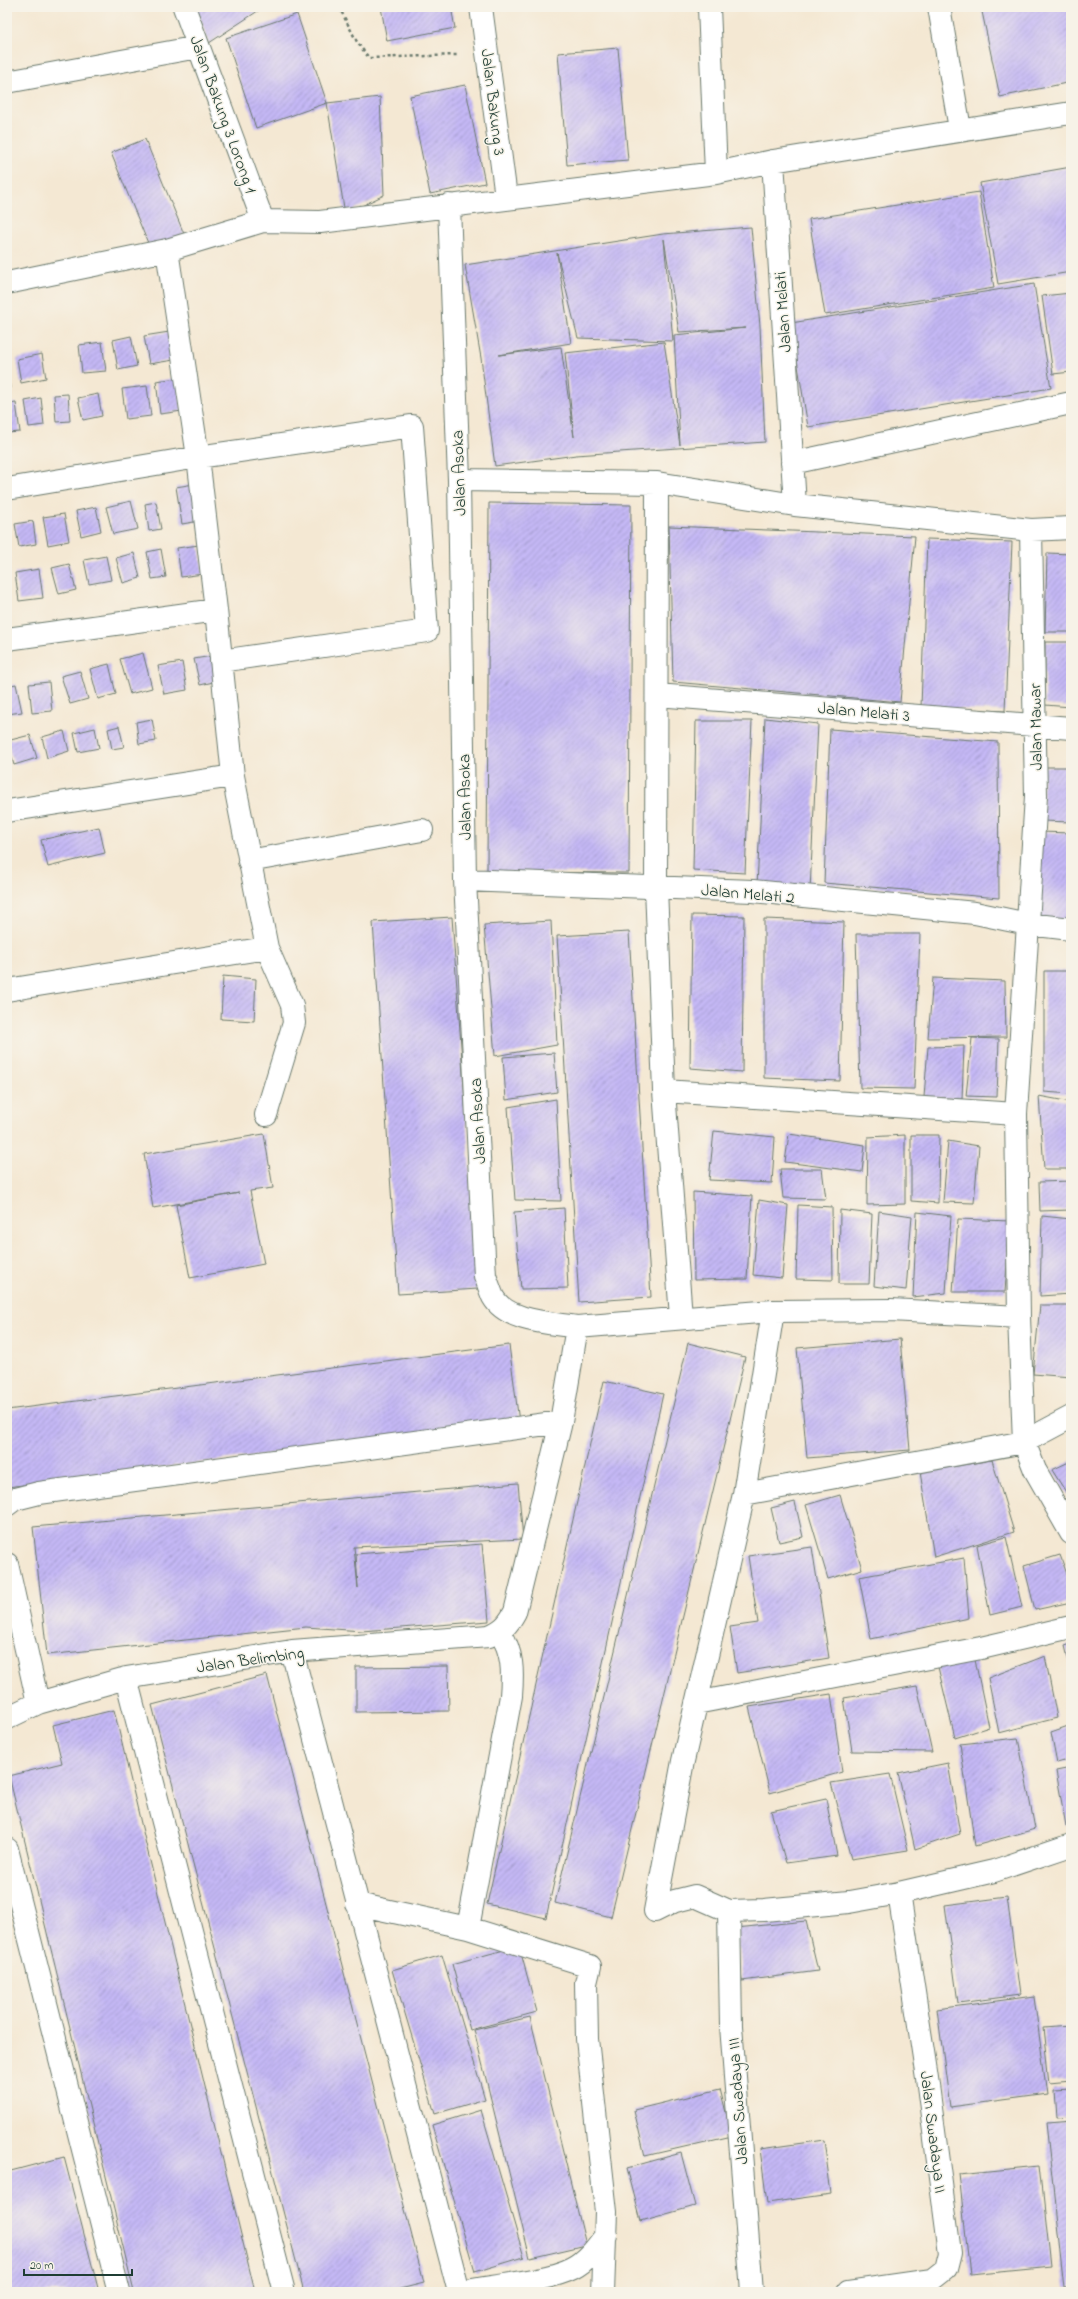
<svg xmlns="http://www.w3.org/2000/svg" width="1078" height="2299" viewBox="0 0 1078 2299" font-family="'Indie Flower',sans-serif">
<style>
.building{fill:url(#building-hatch);fill-rule:evenodd}
.lines{fill:none;stroke-linecap:round;stroke-linejoin:round}
.minor-casing{stroke:#6a796c;stroke-width:24}
.path{stroke:#6a796c;stroke-width:2.5;stroke-dasharray:3 3;stroke-linecap:butt}
.minor{stroke:#fff;stroke-width:22}
.labels{text-anchor:middle;stroke-width:3;stroke-linejoin:round;paint-order:stroke}
.street-label{font-size:17px;fill:#1f3d34;stroke:#f7f3e8}
</style>
<defs>
<pattern id="building-hatch" width="6" height="6" patternUnits="userSpaceOnUse"><rect width="6" height="6" fill="#c5b8f5"/><path d="M-1 1l2-2M0 6l6-6M5 7l2-2" fill="none" stroke="#9f97c7"/></pattern>
</defs>
<rect width="100%" height="100%" fill="#f7f3e8"/>
<filter id="ink" filterUnits="userSpaceOnUse"><feTurbulence type="fractalNoise" baseFrequency=".025" numOctaves="2"/><feDisplacementMap in="SourceGraphic" scale="8" xChannelSelector="R" yChannelSelector="G"/><feConvolveMatrix kernelMatrix="1 2 1 2 8 2 1 2 1" color-interpolation-filters="sRGB"/></filter>
<filter id="wash" filterUnits="userSpaceOnUse"><feTurbulence type="fractalNoise" baseFrequency=".012" numOctaves="4" result="noise"/><feDisplacementMap in="SourceGraphic" scale="16" xChannelSelector="R" yChannelSelector="G"/><feGaussianBlur stdDeviation="0.9" result="paint"/><feColorMatrix in="noise" values="0 0 0 0 0 0 0 0 0 0 0 0 0 0 0 0 0 1.4 0 .05"/><feComposite in="paint" operator="in"/></filter>
<g filter="url(#wash)">
<rect width="100%" height="100%" fill="#f4e8d3"/>
<g id="blocks">
<path class="building" d="M196,7H264L209,43Z
M381,7H451L455,28L387,41Z
M981,7H1071V82L1000,97Z
M297,14L327,103L256,128L226,38Z
M618,48L628,160L567,165L558,53Z
M465,85L485,183L430,194L410,96Z
M380,97L384,195L345,214L327,103Z
M145,139L184,234L150,248L111,153Z
M1071,167V272L998,284L980,183Z
M979,192L994,288L825,315L809,219Z
M751,227L760,326L765,442L576,455L495,466L481,358L465,265L663,234ZM664,239L679,332L746,328L674,335L680,445L664,342L565,353L574,437L561,347L499,355L571,343L557,253L578,338L673,341Z
M1034,284L1051,388L808,427L791,323Z
M1071,293V372L1053,374L1042,296Z
M169,332L174,360L149,364L144,336Z
M131,336L137,366L118,370L113,340Z
M102,342L106,371L82,373L79,345Z
M42,354L46,378L21,383L17,359Z
M8,371L10,388L7,389V372Z
M178,378L182,411L160,414L156,381Z
M147,386L151,416L126,419L122,389Z
M68,394L70,421L56,422L54,395Z
M98,394L102,416L83,420L78,398Z
M41,398L44,425L29,427L25,401Z
M16,403L20,432L7,433V404Z
M194,484L200,521L182,524L176,487Z
M131,501L138,529L113,534L106,507Z
M156,502L161,529L149,531L145,504Z
M489,503L631,505L629,873L487,872Z
M96,507L101,531L81,536L76,511Z
M64,514L69,541L48,545L43,517Z
M33,521L36,544L19,547L15,524Z
M669,526L915,536L900,702L673,682Z
M927,539L1012,542L1005,711L921,707Z
M199,545L203,574L181,577L177,548Z
M161,549L166,577L152,579L147,552Z
M134,553L140,578L123,583L116,558Z
M1047,553L1071,554V632H1045Z
M106,556L111,580L89,584L84,560Z
M69,564L76,590L59,594L52,568Z
M39,569L43,598L19,601L15,573Z
M1045,642H1071V707L1045,705Z
M143,653L152,688L130,694L120,659Z
M212,656L218,681L200,685L194,659Z
M182,662L187,690L164,694L158,666Z
M109,664L116,694L98,699L90,669Z
M80,671L88,699L70,704L61,676Z
M49,682L52,711L32,713L29,684Z
M16,684L22,712L7,714V686Z
M765,718L818,724L810,891L757,886Z
M152,719L156,741L139,744L136,722Z
M696,721H752L745,873L693,870Z
M119,726L124,747L112,749L108,729Z
M95,728L99,748L78,752L74,733Z
M830,729L998,742L999,898L824,883Z
M64,731L69,751L47,758L42,737Z
M30,735L37,758L14,765L7,741Z
M1043,767H1071V822L1043,821Z
M99,827L105,853L48,867L41,840Z
M1040,832L1071,833V919L1039,921Z
M692,915L744,916L742,1072L690,1068Z
M452,917L478,1289L398,1294L373,922Z
M764,919L844,922L840,1081L764,1078Z
M551,921L557,1045L495,1056L484,925Z
M629,932L651,1297L579,1302L557,936Z
M856,934H920L914,1089L860,1088Z
M1044,971H1071V1094L1044,1092Z
M223,976L256,979L254,1021L221,1019Z
M933,978L1005,981L1006,1037L928,1038Z
M972,1038L999,1039L997,1097L966,1096Z
M964,1046L962,1099L924,1097L928,1047Z
M554,1053L557,1092L506,1100L503,1057Z
M1039,1096L1071,1102V1169H1044Z
M556,1099L561,1201L515,1200L508,1107Z
M714,1131L775,1137L772,1183L709,1180Z
M264,1134L273,1188L250,1191L264,1264L190,1278L176,1205L239,1193L153,1208L144,1154Z
M789,1134L865,1145L862,1172L785,1162Z
M905,1135V1204L867,1205L868,1137Z
M911,1135H939L938,1203L911,1201Z
M948,1141L979,1146L974,1203L943,1202Z
M780,1169H822L826,1199L783,1198Z
M1071,1181V1210L1040,1211L1039,1182Z
M693,1192L752,1196L747,1279L694,1280Z
M759,1200L788,1205L782,1278L753,1275Z
M798,1205L832,1207L833,1280L796,1279Z
M564,1208L568,1288L521,1289L514,1212Z
M840,1210L872,1214L869,1284H839Z
M879,1211L912,1216L906,1290L874,1286Z
M917,1212L951,1216L946,1293L913,1297Z
M1042,1216L1071,1219V1294L1040,1296Z
M958,1219L1010,1221L1005,1292H953Z
M1040,1305H1071V1377L1033,1374Z
M900,1339L910,1450L807,1458L797,1348Z
M688,1343L745,1357L611,1917L555,1903Z
M509,1345L519,1422L7,1487V1410Z
M604,1381L663,1394L546,1918L487,1904Z
M992,1460L1014,1532L934,1557L920,1472Z
M1071,1461V1500L1052,1470Z
M518,1483L523,1539L354,1547L358,1588L356,1554L482,1544L489,1621L362,1631L306,1627L47,1655L33,1527Z
M840,1495L862,1569L828,1579L806,1505Z
M795,1502L803,1537L779,1542L771,1508Z
M1006,1537L1022,1607L990,1615L977,1545Z
M812,1547L829,1658L737,1673L730,1627L758,1623L748,1556Z
M1060,1555L1071,1585V1602L1035,1610L1024,1566Z
M964,1558L969,1618L871,1639L859,1577Z
M1071,1644V1665L1070,1666L1065,1646Z
M974,1655L989,1727L955,1738L938,1667Z
M1045,1656L1057,1718L999,1733L988,1678Z
M448,1666L449,1711L356,1712V1667Z
M267,1675L424,2283L388,2292H304L152,1705Z
M917,1686L932,1752L852,1751L844,1698Z
M7,1693L11,1705L7,1707Z
M831,1694L842,1772L770,1793L749,1707Z
M114,1710L144,1836L255,2292H134L9,1776L62,1763L53,1725Z
M1071,1725V1759L1057,1763L1051,1732Z
M1018,1738L1035,1829L975,1846L960,1744Z
M948,1763L960,1834L915,1849L898,1773Z
M1071,1768V1824L1066,1826L1056,1771Z
M890,1774L908,1850L851,1859L831,1783Z
M826,1799L837,1856L786,1863L771,1811Z
M1007,1897L1020,1995L958,2003L945,1905Z
M806,1921L818,1971L742,1981L736,1928Z
M519,1946L537,2012L470,2030L452,1964Z
M442,1955L485,2099L435,2114L392,1970Z
M1034,1996L1047,2094L950,2107L937,2009Z
M530,2017L586,2245L530,2258L474,2030Z
M1071,2026V2080L1049,2082L1043,2028Z
M1071,2088V2117L1055,2118L1053,2089Z
M720,2089L732,2136L645,2156L634,2110Z
M481,2110L524,2257L475,2272L432,2125Z
M1071,2121V2288H1064L1046,2123Z
M824,2140L831,2194L767,2203L760,2149Z
M681,2153L695,2206L641,2221L627,2168Z
M64,2157L99,2292H7V2172Z
M1040,2166L1051,2267L970,2275L959,2174Z"/>
</g>
</g>
<g filter="url(#ink)">
<use href="#blocks" fill-opacity="0" stroke="#6a796c" stroke-width="1"/>
<g class="lines">
<defs>
<path id="minor" d="M184,7L263,221
M481,7L506,197
M709,7L716,173
M939,7L960,129
M7,82L198,47
M449,205L459,480L465,880L485,1276C488,1283 490,1290 493,1297C507,1322 552,1323 577,1327
M7,283L167,250L263,221L320,222L716,173L773,161L1071,113
M792,463L1071,403
M459,480L657,483
M7,489L198,457L412,426L427,631L221,661
M795,505L1031,530L1071,528
M1031,530L1036,796L1016,1114L1019,1317L1024,1442L1035,1470L1071,1533
M7,639L216,610
M657,695L1071,728
M7,811L233,776
M249,861L422,830
M465,880L753,891L975,913L1028,924L1071,929
M7,990L267,948L233,776L216,610L198,457L167,250
M664,1091L1016,1114
M266,1115L294,1023L292,1005L267,948
M681,1317L664,1091L656,887L657,483L795,505L773,161
M744,1494L1024,1442L1071,1417
M7,1505L15,1499L39,1493L561,1422
M7,1564L38,1703
M292,1651L459,2292
M126,1678L284,2292
M696,1703L981,1648L1071,1627
M7,1718L38,1703L126,1678L292,1651L489,1636C502,1631 508,1625 515,1612L561,1422L577,1327L773,1311L891,1310L1019,1317
M7,1849L119,2292
M357,1904L468,1928L590,1966L586,1983L587,2039L606,2212L603,2292
M655,1911L683,1761L744,1494L773,1311
M655,1911L675,1901L695,1896L729,1911L764,1910L849,1902L899,1893L994,1871L1071,1845
M729,1911L731,2026L752,2292
M468,1928L511,1696C513,1671 513,1653 500,1632
M462,2292C492,2286 548,2281 573,2268C587,2261 597,2247 606,2235
M848,2292L932,2280L946,2269L950,2253L927,2078L899,1893"/>
</defs>
<use href="#minor" class="minor-casing"/>
<path class="path" d="M339,7L357,42L369,58L457,55"/>
<use href="#minor" class="minor"/>
</g>
</g>
<g class="labels">
<g class="street-label">
<text transform="translate(494 102) rotate(83)" y="6">Jalan Bakung 3</text>
<text transform="translate(224 114) rotate(70)" y="6">Jalan Bakung 3 Lorong 1</text>
<text transform="translate(782 312) rotate(-94)" y="6">Jalan Melati</text>
<text transform="translate(458 473) rotate(-92)" y="6">Jalan Asoka</text>
<text transform="translate(864 711) rotate(5)" y="6">Jalan Melati 3</text>
<text transform="translate(1035 727) rotate(-91)" y="6">Jalan Mawar</text>
<text transform="translate(464 797) rotate(-91)" y="6">Jalan Asoka</text>
<text transform="translate(748 893) rotate(5)" y="6">Jalan Melati 2</text>
<text transform="translate(477 1121) rotate(-93)" y="6">Jalan Asoka</text>
<text transform="translate(250 1659) rotate(-8)" y="6">Jalan Belimbing</text>
<text transform="translate(737 2101) rotate(-94)" y="6">Jalan Swadaya III</text>
<text transform="translate(934 2132) rotate(83)" y="6">Jalan Swadaya II</text>
</g>
</g>
<rect width="1078" height="2299" fill="none" stroke="#f7f3e8" stroke-width="24"/>
<path d="M24 2269v6h108v-6" fill="none" stroke="#1f3d34" stroke-width="2"/>
<text x="30" y="2269" font-size="12" fill="#1f3d34" stroke="#f7f3e8" stroke-width="3" paint-order="stroke">20 m</text>
</svg>
